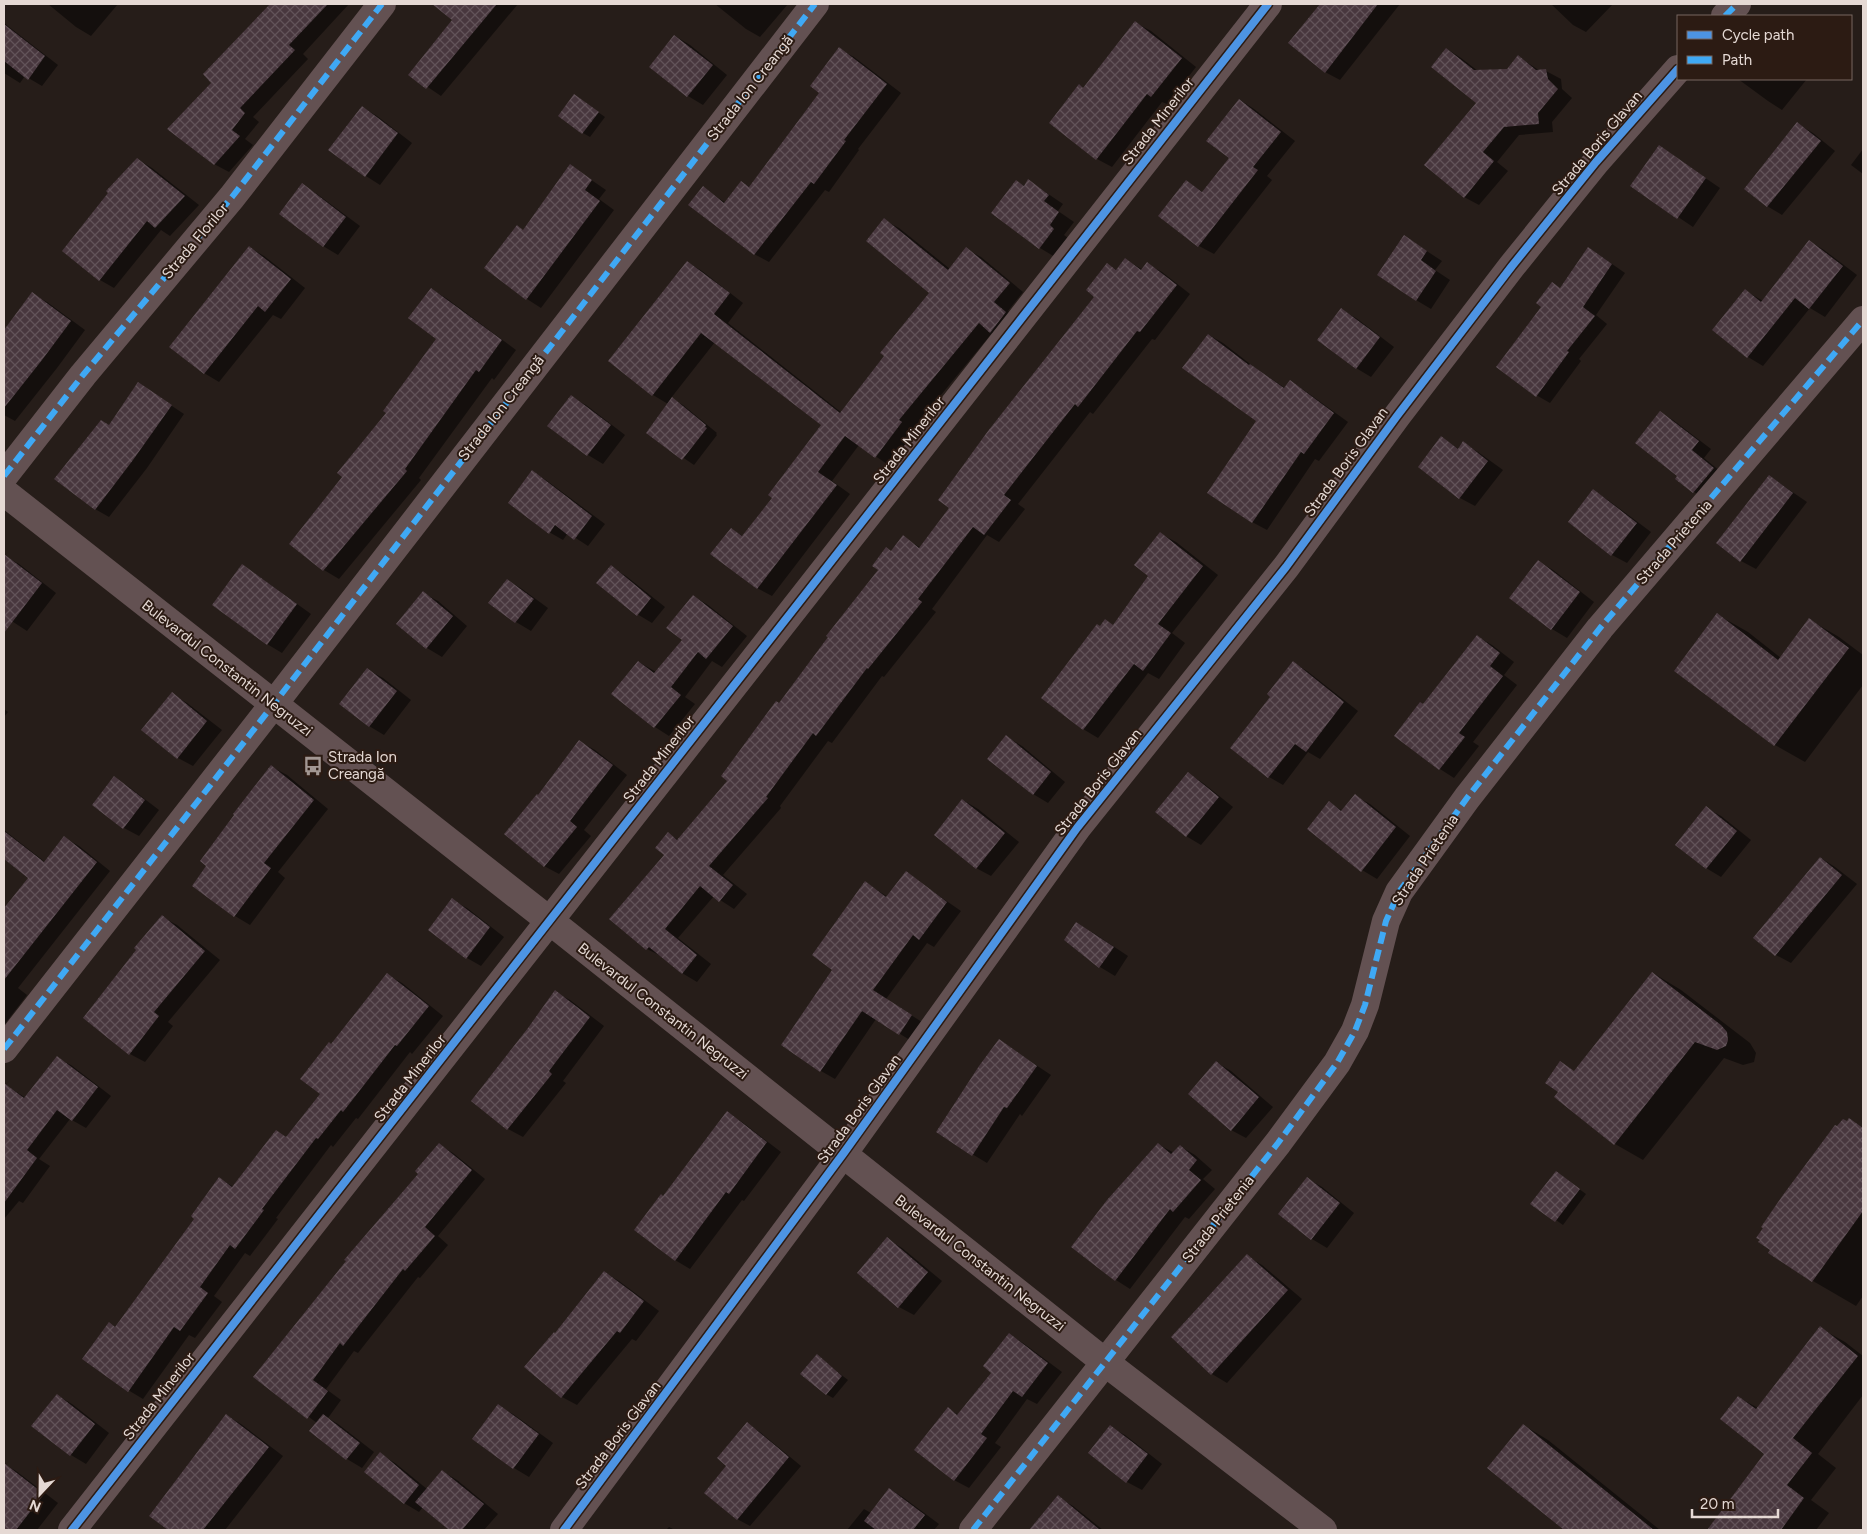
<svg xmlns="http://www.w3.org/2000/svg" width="1867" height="1534" viewBox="0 0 1867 1534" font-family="Figtree,sans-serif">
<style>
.shadow{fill:#0007}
.building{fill:url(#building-cross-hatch)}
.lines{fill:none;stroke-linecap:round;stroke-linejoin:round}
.minor{stroke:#635152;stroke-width:28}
.tertiary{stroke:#635152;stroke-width:28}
.quiet{stroke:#3fa9f5;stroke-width:6;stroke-dasharray:12 6;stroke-linecap:butt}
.cycleway-casing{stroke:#2c1b13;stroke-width:11}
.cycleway{stroke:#4d94e3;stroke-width:8}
.labels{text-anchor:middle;stroke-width:4;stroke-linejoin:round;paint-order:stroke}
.street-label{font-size:15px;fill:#e5d9d4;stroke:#2c1b13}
.poi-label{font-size:15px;fill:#e5d9d4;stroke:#2c1b13;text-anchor:start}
</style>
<defs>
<pattern id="building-cross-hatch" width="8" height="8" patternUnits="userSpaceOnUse" patternTransform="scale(1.25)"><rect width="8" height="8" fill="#48373e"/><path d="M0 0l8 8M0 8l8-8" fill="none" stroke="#625359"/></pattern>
</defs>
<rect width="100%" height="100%" fill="#261d19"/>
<path class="shadow" d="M48,4H118L91,36L76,27Z
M271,4H349L303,54L308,59L253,117L259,122L245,139L253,145L229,172L214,164L212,83L204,74Z
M445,4H518L441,96L410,75L453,20L440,9Z
M715,4H788L760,37L746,29Z
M1321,4H1400L1340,80L1325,72L1289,43Z
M1551,4H1613L1586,32L1573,25Z
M4,23L58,65L42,86L25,76L20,83L4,73Z
M1136,23L1151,31L1196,67L1167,104L1162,102L1112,167L1097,159Z
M675,36L690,45L727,75L703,105L688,96L651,67Z
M839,49L854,57L901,93L858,149L859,150L829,192L825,190L769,262L754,254L703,188L726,203L741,182L750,187L820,93Z
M1447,49L1461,58L1478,71L1508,70L1519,57L1540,71H1546L1561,79L1562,89L1572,98L1552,122L1553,132L1519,135L1497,162L1508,171L1479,205L1464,197L1478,103Z
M1738,79H1807L1782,110L1768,101Z
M575,96L605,117L590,137L583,133Z
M1240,100L1254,109L1295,141L1267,176L1272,180L1214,254L1199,246L1187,182L1203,192L1231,158Z
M362,107L377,116L412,143L380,185L366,176L330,150Z
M1798,124L1813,133L1835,151L1782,215L1767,206Z
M1660,147L1720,188L1693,227L1632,186Z
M1863,149V174L1851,165Z
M137,159L152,168L199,205L170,236L161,230L114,288L100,280L110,193Z
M571,166L606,190L599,199L614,210L541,308L527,299L486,268L517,227L524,231Z
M1029,181L1063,204L1058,211L1074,222L1064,235L1068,238L1055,257L1040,248L993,213L1017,182L1025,186Z
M302,185L317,194L360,226L338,255L323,246Z
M884,220L899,228L950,269L966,249L981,257L1023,292L1008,311L1020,322L1005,340L992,333L913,429L916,432L890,466L859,445L832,481L850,494L772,596L757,588L731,529L743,536L774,498L822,424L715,342L671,398L683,405L717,433L716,434L717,435L694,465L647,433L668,404L653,395L687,262L702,271L743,303L728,323L842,413L931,293Z
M1809,241L1824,250L1857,275L1825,317L1810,308L1763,366L1748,357L1746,291L1763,301Z
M1419,246L1442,261L1435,270L1450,280L1431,309L1416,300Z
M249,247L264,256L305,288L281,319L273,315L219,382L204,373Z
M1602,257L1625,273L1596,315L1607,324L1579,359L1581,361L1550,403L1536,395L1542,306L1552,283L1561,289Z
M1125,259L1143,270L1147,264L1162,272L1190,294L1155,340L1152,339L1093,414L1090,412L1018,504L1025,509L999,542L987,535L932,609L936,612L884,677L882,676L832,743L828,741L780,806L781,808L723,875L747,894L734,909L714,896L678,938L711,964L697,982L682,973L663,957L647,949L611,919L665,855L668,834L679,840L729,781L779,704L903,537L921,548L951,508L1096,296L1108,265L1117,270Z
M431,289L446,298L516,350L494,380L492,378L419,478L421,480L339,579L324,570L290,543L344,476L438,338Z
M32,294L47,302L85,330L57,368L15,421L4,415V335Z
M1341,310L1356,318L1394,347L1371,377L1356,368Z
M1209,335L1223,343L1254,367L1285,388L1290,382L1304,390L1348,422L1319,461L1315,459L1267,530L1252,522L1258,420Z
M139,384L184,414L147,468L109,517L95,509L110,426Z
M571,397L586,405L625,435L603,464L588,455Z
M1660,413L1673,420L1711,449L1704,458L1726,476L1707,500L1694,492L1677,479L1679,476Z
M1441,438L1459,449L1463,443L1478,452L1503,470L1475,506L1460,498L1420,466Z
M533,472L546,480L605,524L588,546L568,533L563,540L549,532Z
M1769,476L1807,502L1756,569L1741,561Z
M1593,491L1608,500L1651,532L1627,563L1612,555L1569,522Z
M1161,534L1176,542L1218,575L1172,633L1185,643L1159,679L1148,673L1098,738L1083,729L1100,627L1114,626L1150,576Z
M4,556L19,564L56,593L27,631L4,616Z
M1539,562L1553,570L1594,602L1567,638L1552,629L1511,598Z
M242,566L257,575L311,614L282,653L267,644Z
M611,567L626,576L665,607L652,623L637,614Z
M507,580L522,589L548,608L531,631L516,622L490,603Z
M423,593L438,601L467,626L442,657L427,648L398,624Z
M693,596L708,605L747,636L722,667L712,661L685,697L695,704L669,736L655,727L639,662L656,672L684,640Z
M1718,615L1748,632L1781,658L1810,620L1839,637L1863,655V685L1805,762L1775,745L1676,671Z
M1477,636L1492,645L1514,662L1504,675L1517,685L1473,742L1479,746L1454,778L1440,769L1423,706Z
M1294,663L1307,671L1358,711L1320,759L1308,752L1283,785L1269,777L1232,748L1272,696Z
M368,670L383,678L411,700L384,735L369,726Z
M172,694L187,703L222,730L193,766L178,758Z
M4,709L8,712L4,717Z
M1007,737L1022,746L1065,782L1048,803L1033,794Z
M580,742L595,750L627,775L584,830L591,836L559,874L544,866Z
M272,767L287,775L328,809L278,872L285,878L250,925L235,916L194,886Z
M1189,774L1203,783L1233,807L1201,845L1186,836Z
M114,778L129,787L159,810L139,836L124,828Z
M1355,796L1370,804L1410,836L1377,879L1362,870L1329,803L1343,811Z
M963,800L978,809L1019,842L991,876L976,868Z
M1706,808L1721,816L1751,840L1721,877L1706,868Z
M4,830L45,862L65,838L79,846L110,871L18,988L27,995L4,1025V910L30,878L4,857Z
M1821,858L1835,867L1857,884L1791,963L1776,955Z
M906,873L961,911L934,947L927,943L886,999L925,1024L913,1042L876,1019L835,1079L821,1071L833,970L866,883L888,897Z
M452,900L467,908L504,937L481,966L467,958Z
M162,917L177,925L220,960L168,1022L173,1026L145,1062L130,1054Z
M1092,932L1128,956L1115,976L1100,967L1066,940Z
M1653,973L1681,990L1750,1043L1756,1053L1754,1062L1743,1065L1724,1058L1643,1160L1615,1144L1556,1097L1560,1092V1063L1575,1072Z
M388,975L402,983L443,1016L412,1054L410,1052L358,1119L356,1118L333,1147L331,1145L276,1218L278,1219L250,1256L245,1253L214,1296L222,1302L195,1338L189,1335L143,1399L128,1390L109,1324L116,1328L196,1218L220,1179L234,1187L287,1138L321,1094L332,1045Z
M555,992L570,1000L604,1026L563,1081L566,1083L523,1137L508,1129L529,1029Z
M1000,1041L1051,1075L1022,1116L1020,1114L987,1163L972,1154Z
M57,1058L71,1065L111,1096L86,1128L70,1119L39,1159L50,1166L23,1203L19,1201L4,1219V1084L26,1098Z
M1216,1062L1231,1071L1273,1107L1246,1138L1231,1130Z
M727,1113L742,1122L781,1152L744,1201L742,1200L690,1269L675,1260L664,1198Z
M1850,1120L1862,1127L1863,1126V1296L1856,1306L1813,1281Z
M1158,1144L1174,1153L1180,1146L1195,1155L1212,1170L1203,1179L1215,1189L1189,1219L1185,1217L1130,1289L1116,1280Z
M439,1145L453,1153L485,1179L438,1236L448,1245L420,1278L418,1277L358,1353L354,1351L326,1389L341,1400L328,1418L338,1424L374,1452L362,1468L347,1459L311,1431L317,1423L255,1377L420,1174Z
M1556,1172L1586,1194L1563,1225L1532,1203Z
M1308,1179L1322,1187L1354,1213L1327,1248L1312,1239Z
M887,1239L902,1248L942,1281L914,1315L899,1307Z
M1247,1256L1262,1265L1302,1299L1227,1383L1212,1374Z
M604,1272L619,1281L659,1311L636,1341L632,1339L577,1405L562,1397L556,1335Z
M1820,1328L1845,1342L1863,1356V1395L1818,1454L1836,1468L1811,1500L1829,1513L1816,1530H1709L1766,1453L1738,1397L1758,1408Z
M1009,1335L1023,1343L1062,1372L1037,1404L1027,1399L995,1443L1001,1447L969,1488L954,1480L948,1409L959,1415L993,1373Z
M817,1356L848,1380L833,1398L826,1394Z
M57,1395L72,1404L109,1433L86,1464L71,1455Z
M498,1406L513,1414L553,1443L529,1477L514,1468L474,1439Z
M226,1415L241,1424L283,1456L225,1530H170L151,1516Z
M747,1424L760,1432L801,1466L750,1526L737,1519L728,1466Z
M1523,1425L1548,1440L1660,1530H1566L1488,1468Z
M1110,1427L1125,1435L1162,1464L1142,1490L1127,1482L1090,1453Z
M380,1454L395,1463L427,1489L442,1471L457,1480L498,1514L484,1530H451L423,1507L419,1512L404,1503Z
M4,1464L16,1471L58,1503L37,1530H16L4,1521Z
M890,1489L904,1498L939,1524L934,1530H847L864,1509L871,1513Z
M1058,1497L1073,1506L1103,1530H1030Z
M669,1527L675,1530H666Z"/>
<path class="building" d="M270,4H328L289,45L295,50L240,108L245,113L232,130L240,136L214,165L167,129L211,83L203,74Z
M432,4H497L426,89L408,75L452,20Z
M1320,4H1378L1325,73L1288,43Z
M1135,21L1182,58L1151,97L1147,94L1096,160L1049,123L1079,84L1083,88Z
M4,24L45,56L28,80L4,61Z
M674,35L713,65L687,97L649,67Z
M839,47L887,84L844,140L846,141L814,184L811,182L754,255L688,205L703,186L724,203L741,181L749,187L819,93L810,86Z
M1446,48L1474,70L1507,69L1518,55L1536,70L1546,69L1548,79L1558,89L1538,113L1539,124L1504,127L1483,152L1494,161L1464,198L1424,165L1476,103L1431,67Z
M574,94L599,112L582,134L558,116Z
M1239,99L1281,132L1253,167L1258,170L1198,247L1158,216L1186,180L1202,192L1229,158L1206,141Z
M362,106L398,133L365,177L328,150Z
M1797,122L1821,141L1767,207L1744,189Z
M1659,145L1706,178L1677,219L1630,186Z
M137,158L185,196L155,228L147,221L99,281L62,251L108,193L106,191Z
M570,164L592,180L585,190L600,201L526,300L484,268L517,225L523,230Z
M1028,179L1049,195L1044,201L1059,212L1050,225L1054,229L1039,249L991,213L1016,180L1024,186Z
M302,183L346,217L323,247L279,214Z
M884,218L948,270L966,247L1010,283L994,302L1006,312L990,333L979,323L899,420L902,422L875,458L845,436L818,472L837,485L757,589L710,554L731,528L742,536L772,498L768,495L821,425L701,333L652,396L608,361L687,261L730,293L714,314L840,413L884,356L880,353L929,293L866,241Z
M1404,235L1427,251L1421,260L1436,271L1416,301L1377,275Z
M1809,240L1843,266L1809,309L1795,298L1747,358L1712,330L1745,289L1761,302Z
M249,246L291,279L265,312L258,306L204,374L169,347Z
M1588,247L1612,264L1583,307L1595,316L1567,351L1569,352L1536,397L1496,367L1541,307L1536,303L1552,282L1560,288Z
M1125,258L1141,270L1147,262L1177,285L1140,332L1137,331L1078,407L1075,404L1004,495L1011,500L984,535L973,527L918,599L922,602L868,669L867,668L816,736L813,733L766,797L768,798L709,866L733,885L719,902L700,886L665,929L697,955L682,974L649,947L646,950L609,919L664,855L655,848L668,832L677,840L727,781L721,776L776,701L779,703L828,637L826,636L878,570L872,566L886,547L891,551L903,535L919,548L949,508L938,500L988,431L1094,297L1086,290L1107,263L1116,270Z
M431,288L502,340L479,372L476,370L405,469L407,471L323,571L289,544L342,477L337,473L386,413L383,411L436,339L408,318Z
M32,292L71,321L42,360L4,408V330Z
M1341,308L1380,337L1356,369L1317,340Z
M1208,334L1249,365L1250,364L1284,388L1290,380L1334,413L1304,454L1301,452L1252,523L1207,493L1256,421L1182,368Z
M138,382L172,405L133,460L95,510L54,479L101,420L109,425Z
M571,395L611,425L587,456L547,426Z
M672,397L706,425L705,427L707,428L682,460L646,433Z
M1660,411L1699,441L1692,450L1714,468L1693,493L1675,479L1677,476L1635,443Z
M1441,436L1458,449L1463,441L1488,461L1459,499L1418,467Z
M532,470L592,516L574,540L555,525L549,534L508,503Z
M1769,475L1793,493L1740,562L1716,543Z
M1593,489L1637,523L1611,556L1568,522Z
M1160,532L1203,566L1158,624L1171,633L1143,671L1134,664L1083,730L1041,698L1097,624L1100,626L1105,619L1113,625L1148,576L1134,565Z
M4,554L42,583L4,633Z
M1538,560L1580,592L1551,630L1509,598Z
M242,564L297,604L267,645L212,605Z
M611,565L651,598L637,616L596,583Z
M507,579L534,599L515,623L488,603Z
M423,591L453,616L426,649L396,624Z
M693,595L733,626L706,659L698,652L671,687L681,695L654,728L611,694L638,661L654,673L682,640L666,628Z
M1717,613L1778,660L1809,618L1849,648L1774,746L1674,671Z
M1477,635L1500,653L1490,666L1503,676L1459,733L1465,737L1439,770L1394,736L1420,702L1423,704Z
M1293,661L1344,702L1306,752L1295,744L1268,778L1230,748L1270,697L1267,694Z
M367,668L397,691L369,727L339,704Z
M172,692L207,721L177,759L141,730Z
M1006,735L1051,772L1033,795L987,759Z
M579,740L613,765L570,821L577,827L544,867L504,834L537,794L538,795Z
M271,765L314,800L264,863L271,868L234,917L192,886L206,866L200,861L234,815L233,814Z
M1188,772L1219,797L1186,837L1155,812Z
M114,776L145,800L123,829L92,805Z
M1355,794L1396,827L1361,872L1307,829L1329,801L1341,811Z
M962,799L1005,833L976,869L934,835Z
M1706,806L1737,831L1706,869L1675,845Z
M4,831L44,862L64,836L97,862L4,980V908L28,878L4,859Z
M1820,857L1842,875L1775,956L1753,938Z
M906,871L947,902L919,940L913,935L873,990L912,1015L899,1035L862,1011L820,1072L781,1045L832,970L812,955L865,881L886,897Z
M452,898L490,927L466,959L428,930Z
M162,915L205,951L154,1012L159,1016L129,1055L83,1018L136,950L134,948Z
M1076,922L1114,947L1099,968L1064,940Z
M1652,972L1721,1025L1727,1032L1728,1040L1726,1046L1717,1050L1695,1042L1614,1145L1554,1097L1558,1092L1545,1083L1560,1061L1574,1071Z
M387,973L429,1006L397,1046L395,1045L343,1112L341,1110L318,1139L316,1138L262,1209L264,1210L235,1249L230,1245L200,1287L208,1293L180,1331L174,1327L128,1392L82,1359L109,1322L115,1327L194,1219L191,1216L219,1177L232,1187L276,1130L286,1137L320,1094L300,1079L329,1042L331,1044Z
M555,990L590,1017L549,1071L552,1074L507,1130L471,1101L528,1028Z
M999,1039L1037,1066L1007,1108L1004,1107L972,1156L936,1132L979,1066Z
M57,1056L98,1087L72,1121L57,1110L27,1150L37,1158L4,1203V1083L24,1098Z
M1216,1061L1259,1097L1231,1131L1188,1094Z
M727,1111L767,1142L729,1194L726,1192L675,1261L634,1230L661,1194L663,1196Z
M1849,1118L1863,1128V1211L1812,1282L1768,1253L1770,1250L1758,1242L1760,1240L1756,1238L1763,1228L1761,1227L1783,1195L1835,1125L1837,1126L1843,1119L1847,1121Z
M439,1143L472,1170L425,1227L435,1236L405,1271L403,1269L343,1346L340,1343L313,1380L328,1391L307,1419L253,1377L346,1261L344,1260L418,1174L415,1171Z
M1158,1143L1171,1154L1180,1145L1197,1160L1189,1170L1201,1180L1173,1212L1170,1209L1115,1281L1071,1247L1107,1200Z
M1556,1171L1580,1189L1555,1222L1530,1204Z
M1307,1177L1340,1203L1311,1240L1278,1214Z
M887,1237L928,1272L898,1308L857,1273Z
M1247,1254L1288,1290L1211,1375L1171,1337Z
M604,1271L644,1301L620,1333L617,1331L561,1398L524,1367L554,1332L555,1333Z
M1820,1326L1858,1356L1793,1438L1812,1453L1787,1485L1804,1498L1781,1530H1707L1764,1454L1720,1419L1738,1396L1756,1409Z
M1009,1333L1048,1363L1022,1397L1013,1391L981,1434L987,1438L954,1481L914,1450L948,1407L957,1415L991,1373L983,1366Z
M817,1354L842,1376L826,1395L800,1374Z
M57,1394L95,1424L70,1456L31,1426Z
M498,1404L539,1434L513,1469L472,1439Z
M226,1414L269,1447L203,1530H168L149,1516Z
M323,1414L360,1443L346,1460L309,1431Z
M747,1422L789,1457L737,1520L704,1493L726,1466L717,1458Z
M1523,1424L1654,1530H1564L1487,1468Z
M1110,1425L1148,1454L1126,1483L1088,1453Z
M380,1452L419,1485L404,1504L364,1472Z
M4,1463L44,1494L16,1530H4Z
M442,1470L484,1504L462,1530H449L415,1502Z
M889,1488L925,1515L913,1530H876L864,1521Z
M1058,1495L1100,1530H1029Z"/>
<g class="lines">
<path class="minor" d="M1725,16L1737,4
M4,476L83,375L232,197L382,4
M4,1049L273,705L815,4
M72,1530L1268,4
M564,1530L843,1154L1077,828L1286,567L1397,416L1512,266L1596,162L1678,69
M973,1530L1278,1143L1337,1063L1355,1031L1365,1005L1386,921L1399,892L1467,798L1600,628L1863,320"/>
<path class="tertiary" d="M4,492L550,921L1106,1363L1323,1530"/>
<path class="quiet" d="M1725,16L1737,4
M4,476L83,375L232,197L382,4
M4,1049L273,705L815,4
M973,1530L1278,1143L1337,1063L1355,1031L1365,1005L1386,921L1399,892L1467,798L1600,628L1863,320"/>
<defs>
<path id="cycleway" d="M72,1530L1268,4
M564,1530L843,1154L1077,828L1286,567L1397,416L1512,266L1596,162L1678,69"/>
</defs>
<use href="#cycleway" class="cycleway-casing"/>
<use href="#cycleway" class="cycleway"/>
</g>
<defs>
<symbol id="bus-bare" viewBox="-9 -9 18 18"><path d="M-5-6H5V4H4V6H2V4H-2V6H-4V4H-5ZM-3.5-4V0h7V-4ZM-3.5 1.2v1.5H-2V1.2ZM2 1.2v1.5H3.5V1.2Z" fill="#a29793" stroke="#2c1b13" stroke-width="2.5" paint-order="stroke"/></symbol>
</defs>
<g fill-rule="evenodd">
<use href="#bus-bare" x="299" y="752" width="28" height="28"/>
</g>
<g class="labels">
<g class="street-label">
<text transform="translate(750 88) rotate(-52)" y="5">Strada Ion Creangă</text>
<text transform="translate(1158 121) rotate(-52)" y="5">Strada Minerilor</text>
<text transform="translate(1597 143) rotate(-50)" y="5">Strada Boris Glavan</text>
<text transform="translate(195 241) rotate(-50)" y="5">Strada Florilor</text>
<text transform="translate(501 408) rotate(-52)" y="5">Strada Ion Creangă</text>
<text transform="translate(909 440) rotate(-52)" y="5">Strada Minerilor</text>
<text transform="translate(1346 462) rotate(-54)" y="5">Strada Boris Glavan</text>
<text transform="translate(1674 542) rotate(-49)" y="5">Strada Prietenia</text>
<text transform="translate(227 668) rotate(38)" y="5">Bulevardul Constantin Negruzzi</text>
<text transform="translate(659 759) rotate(-52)" y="5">Strada Minerilor</text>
<text transform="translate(1098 782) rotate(-52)" y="5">Strada Boris Glavan</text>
<text transform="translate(1425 860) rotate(-56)" y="5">Strada Prietenia</text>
<text transform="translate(663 1011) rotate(38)" y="5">Bulevardul Constantin Negruzzi</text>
<text transform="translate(410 1078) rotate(-52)" y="5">Strada Minerilor</text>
<text transform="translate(859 1109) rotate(-54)" y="5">Strada Boris Glavan</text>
<text transform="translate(1218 1219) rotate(-52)" y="5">Strada Prietenia</text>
<text transform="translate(980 1263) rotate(38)" y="5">Bulevardul Constantin Negruzzi</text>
<text transform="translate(159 1396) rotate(-52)" y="5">Strada Minerilor</text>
<text transform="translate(618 1435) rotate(-53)" y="5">Strada Boris Glavan</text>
</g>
<g class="poi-label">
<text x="328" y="762">Strada Ion<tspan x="328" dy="17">Creangă</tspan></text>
</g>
</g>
<rect width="1867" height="1534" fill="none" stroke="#e5d9d4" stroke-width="10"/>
<rect x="1677" y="15" width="175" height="65" fill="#2c1b13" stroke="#766760"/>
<rect x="1687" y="31" width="25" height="8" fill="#4d94e3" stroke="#766760"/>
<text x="1722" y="40" font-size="15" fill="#e5d9d4">Cycle path</text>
<rect x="1687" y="56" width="25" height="8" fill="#3fa9f5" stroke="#766760"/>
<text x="1722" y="65" font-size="15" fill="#e5d9d4">Path</text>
<g transform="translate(40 1494) rotate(202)" stroke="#2c1b13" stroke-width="4" paint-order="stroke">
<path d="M0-4L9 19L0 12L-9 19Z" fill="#e5d9d4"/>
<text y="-8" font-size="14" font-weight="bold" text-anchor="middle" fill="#e5d9d4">N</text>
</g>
<path d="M1692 1509v8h86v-8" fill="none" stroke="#e5d9d4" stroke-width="2.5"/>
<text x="1700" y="1509" font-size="15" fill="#e5d9d4" stroke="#2c1b13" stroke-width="4" paint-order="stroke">20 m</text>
</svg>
